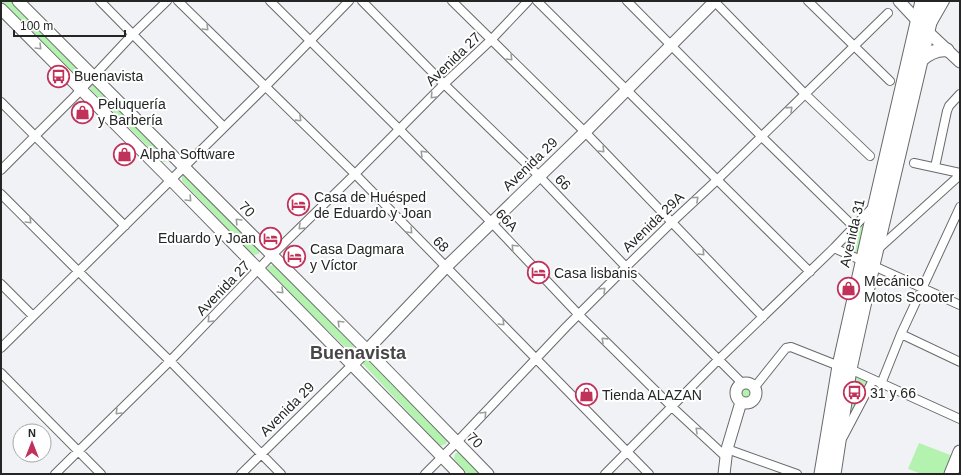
<svg xmlns="http://www.w3.org/2000/svg" width="961" height="475" viewBox="0 0 961 475" font-family="Arial,sans-serif">
<style>
.green{fill:#b4f2af}
.lines{fill:none;stroke-linecap:round;stroke-linejoin:round}
.street-casing{stroke:#68696b;stroke-width:10}
.secondary-casing{stroke:#68696b;stroke-width:13}
.primary-casing{stroke:#68696b;stroke-width:15}
.street{stroke:#fff;stroke-width:8}
.secondary{stroke:#fff;stroke-width:11}
.primary{stroke:#fff;stroke-width:13}
.oneway{stroke:#9c9d9d}
.labels{text-anchor:middle;stroke-width:4;stroke-linejoin:round;paint-order:stroke}
.street-label{font-size:14px;fill:#242525;stroke:#fff}
.poi-label{font-size:14px;fill:#242525;stroke:#fff;text-anchor:start}
.district-label{font-size:18px;font-weight:bold;fill:#474749;stroke:#fff}
</style>
<rect width="100%" height="100%" fill="#f1f2f5"/>
<path class="green" d="M2,1H11L82,70V76H76L2,3Z
M91,84H94L169,159L168,161L163,162L91,90L90,87Z
M182,175H185L258,248L259,251V254L253,255L182,181Z
M875,205L862,261L835,248Z
M273,265L276,266L355,344L353,350H348L268,272L267,269L269,266Z
M366,358H368L446,438L447,441L446,444L440,446L362,363V361Z
M850,369L873,380L838,447Z
M739 394a7 7 0 1 1 14 0a7 7 0 1 1-14 0Z
M919,443L958,458L951,474H922L908,469Z
M458,452L461,453L482,474H468L454,459L455,454Z"/>
<g class="lines">
<defs>
<path id="street" d="M100,1L224,127
M178,1L355,174L649,474
M270,1L400,130L492,223L579,315L672,407L726,457
M362,1L444,84L539,176L626,267L743,384
M452,1L585,132L763,317
M537,1L810,272
M627,1L761,136L854,227
M714,1L805,94L870,156
M808,1L890,81
M933,22L945,1
M1,102L125,226
M914,163L960,173
M935,167L947,111L949,106L960,94
M1,170L75,96L132,35L167,1
M1,194L78,271L170,361L281,474
M834,248L960,305
M877,250L960,175
M1,284L33,316
M901,334L960,362
M1,348L265,87L349,1
M850,369L960,419
M1,373L101,474
M881,384L901,334L960,207
M754,388L786,348L791,347L839,366
M843,437L873,380
M727,449L797,474
M55,474L170,361L272,255L355,174L444,84L491,40L528,1
M241,474L353,364
M425,474L457,442L567,326L626,267L672,222L717,180L888,13
M605,474L718,360L834,248L874,206"/>
<path id="secondary" d="M18,1L367,350L488,474
M899,1L928,32L960,62
M1,9L171,180L459,474
M353,364L367,350L446,267L585,132L715,1
M736 393a10 10 0 1 1 20 0a10 10 0 1 1-20 0Z
M724,474L727,449L741,402"/>
<path id="primary" d="M921,60C929,53 937,49 947,50
M821,474L839,366L875,205L922,1
M834,474L850,369L873,265L935,1
M951,474L960,452"/>
</defs>
<use href="#street" class="street-casing"/>
<use href="#secondary" class="secondary-casing"/>
<use href="#primary" class="primary-casing"/>
<use href="#street" class="street"/>
<use href="#secondary" class="secondary"/>
<use href="#primary" class="primary"/>
</g>
<defs><path id="oneway-chevron" d="M-2-3.5L2.5 0L-2 3.5" fill="none" stroke-width="1.6" stroke-linecap="round" stroke-linejoin="round"/></defs>
<g class="oneway">
<use href="#oneway-chevron" transform="translate(206 28) rotate(45)"/>
<use href="#oneway-chevron" transform="translate(39 47) rotate(45)"/>
<use href="#oneway-chevron" transform="translate(510 58) rotate(45)"/>
<use href="#oneway-chevron" transform="translate(433 96) rotate(134)"/>
<use href="#oneway-chevron" transform="translate(790 109) rotate(-44)"/>
<use href="#oneway-chevron" transform="translate(299 119) rotate(44)"/>
<use href="#oneway-chevron" transform="translate(602 150) rotate(46)"/>
<use href="#oneway-chevron" transform="translate(423 153) rotate(-135)"/>
<use href="#oneway-chevron" transform="translate(189 199) rotate(46)"/>
<use href="#oneway-chevron" transform="translate(696 199) rotate(-43)"/>
<use href="#oneway-chevron" transform="translate(29 221) rotate(45)"/>
<use href="#oneway-chevron" transform="translate(238 221) rotate(-134)"/>
<use href="#oneway-chevron" transform="translate(301 227) rotate(136)"/>
<use href="#oneway-chevron" transform="translate(410 231) rotate(45)"/>
<use href="#oneway-chevron" transform="translate(514 247) rotate(-133)"/>
<use href="#oneway-chevron" transform="translate(702 253) rotate(46)"/>
<use href="#oneway-chevron" transform="translate(603 290) rotate(-45)"/>
<use href="#oneway-chevron" transform="translate(281 291) rotate(45)"/>
<use href="#oneway-chevron" transform="translate(210 320) rotate(134)"/>
<use href="#oneway-chevron" transform="translate(340 323) rotate(-135)"/>
<use href="#oneway-chevron" transform="translate(502 323) rotate(45)"/>
<use href="#oneway-chevron" transform="translate(604 340) rotate(-136)"/>
<use href="#oneway-chevron" transform="translate(118 412) rotate(135)"/>
<use href="#oneway-chevron" transform="translate(484 414) rotate(-47)"/>
<use href="#oneway-chevron" transform="translate(698 430) rotate(-137)"/>
</g>
<defs>
<symbol id="bus-ring" viewBox="-11 -11 22 22"><circle r="9.5" fill="#fff" stroke="#c1325b" stroke-width="1.5"/><path d="M-5-6H5V4H4V6H2V4H-2V6H-4V4H-5ZM-3.5-4V0h7V-4ZM-3.5 1.2v1.5H-2V1.2ZM2 1.2v1.5H3.5V1.2Z" fill="#c1325b"/></symbol>
<symbol id="shop-ring" viewBox="-11 -11 22 22"><circle r="9.5" fill="#fff" stroke="#c1325b" stroke-width="1.5"/><path d="M-5-2.5h2.3a2.7 3.5 0 0 1 5.4 0H5L5.5 6h-11ZM-1.5-2.5h3a1.5 2.3 0 0 0-3 0Z" fill="#c1325b"/></symbol>
<symbol id="hotel-ring" viewBox="-11 -11 22 22"><circle r="9.5" fill="#fff" stroke="#c1325b" stroke-width="1.5"/><path d="M-6-4.5h1.5V1H6V5H4.5V3h-9V5H-6ZM-4 0a1.8 1.8 0 1 1 3.6 0ZM.5 0V-2.5h3Q6-2.5 6 0Z" fill="#c1325b"/></symbol>
</defs>
<g fill-rule="evenodd">
<use href="#bus-ring" x="46" y="64" width="25" height="25"/>
<use href="#shop-ring" x="70" y="100" width="25" height="25"/>
<use href="#shop-ring" x="112" y="142" width="25" height="25"/>
<use href="#hotel-ring" x="286" y="192" width="25" height="25"/>
<use href="#hotel-ring" x="258" y="226" width="25" height="25"/>
<use href="#hotel-ring" x="282" y="244" width="25" height="25"/>
<use href="#hotel-ring" x="526" y="260" width="25" height="25"/>
<use href="#shop-ring" x="836" y="276" width="25" height="25"/>
<use href="#bus-ring" x="842" y="380" width="25" height="25"/>
<use href="#shop-ring" x="574" y="382" width="25" height="25"/>
</g>
<g class="labels">
<g class="street-label">
<text transform="translate(453 59) rotate(-44)" y="5">Avenida 27</text>
<text transform="translate(530 164) rotate(-44)" y="5">Avenida 29</text>
<text transform="translate(563 182) rotate(46)" y="5">66</text>
<text transform="translate(247 209) rotate(46)" y="5">70</text>
<text transform="translate(507 220) rotate(46)" y="5">66A</text>
<text transform="translate(653 222) rotate(-44)" y="5">Avenida 29A</text>
<text transform="translate(852 233) rotate(-77)" y="5">Avenida 31</text>
<text transform="translate(441 244) rotate(45)" y="5">68</text>
<text transform="translate(223 288) rotate(-46)" y="5">Avenida 27</text>
<text transform="translate(287 409) rotate(-45)" y="5">Avenida 29</text>
<text transform="translate(475 440) rotate(46)" y="5">70</text>
</g>
<g class="poi-label">
<text x="74" y="81">Buenavista</text>
<text x="98" y="109">Peluquería<tspan x="98" dy="16">y Barbería</tspan></text>
<text x="140" y="159">Alpha Software</text>
<text x="314" y="202">Casa de Huésped<tspan x="314" dy="16">de Eduardo y Joan</tspan></text>
<text x="256" y="243" text-anchor="end">Eduardo y Joan</text>
<text x="310" y="254">Casa Dagmara<tspan x="310" dy="16">y Víctor</tspan></text>
<text x="554" y="278">Casa lisbanis</text>
<text x="864" y="286">Mecánico<tspan x="864" dy="16">Motos Scooter</tspan></text>
<text x="870" y="398">31 y 66</text>
<text x="602" y="400">Tienda ALAZAN</text>
</g>
<g class="district-label">
<text x="358" y="359">Buenavista</text>
</g>
</g>
<rect width="961" height="475" fill="none" stroke="#242525" stroke-width="4"/>
<g transform="translate(32 443)"><circle r="19" fill="#ffffff" stroke="#a7a8a8"/>
<path d="M0-3L7 15L0 10L-7 15Z" fill="#c1325b"/>
<text y="-6" font-size="11" font-weight="bold" text-anchor="middle" fill="#242525">N</text>
</g>
<path d="M14 30v6h111v-6" fill="none" stroke="#242525" stroke-width="2"/>
<text x="20" y="30" font-size="12" fill="#242525" stroke="#ffffff" stroke-width="3" paint-order="stroke">100 m</text>
</svg>
